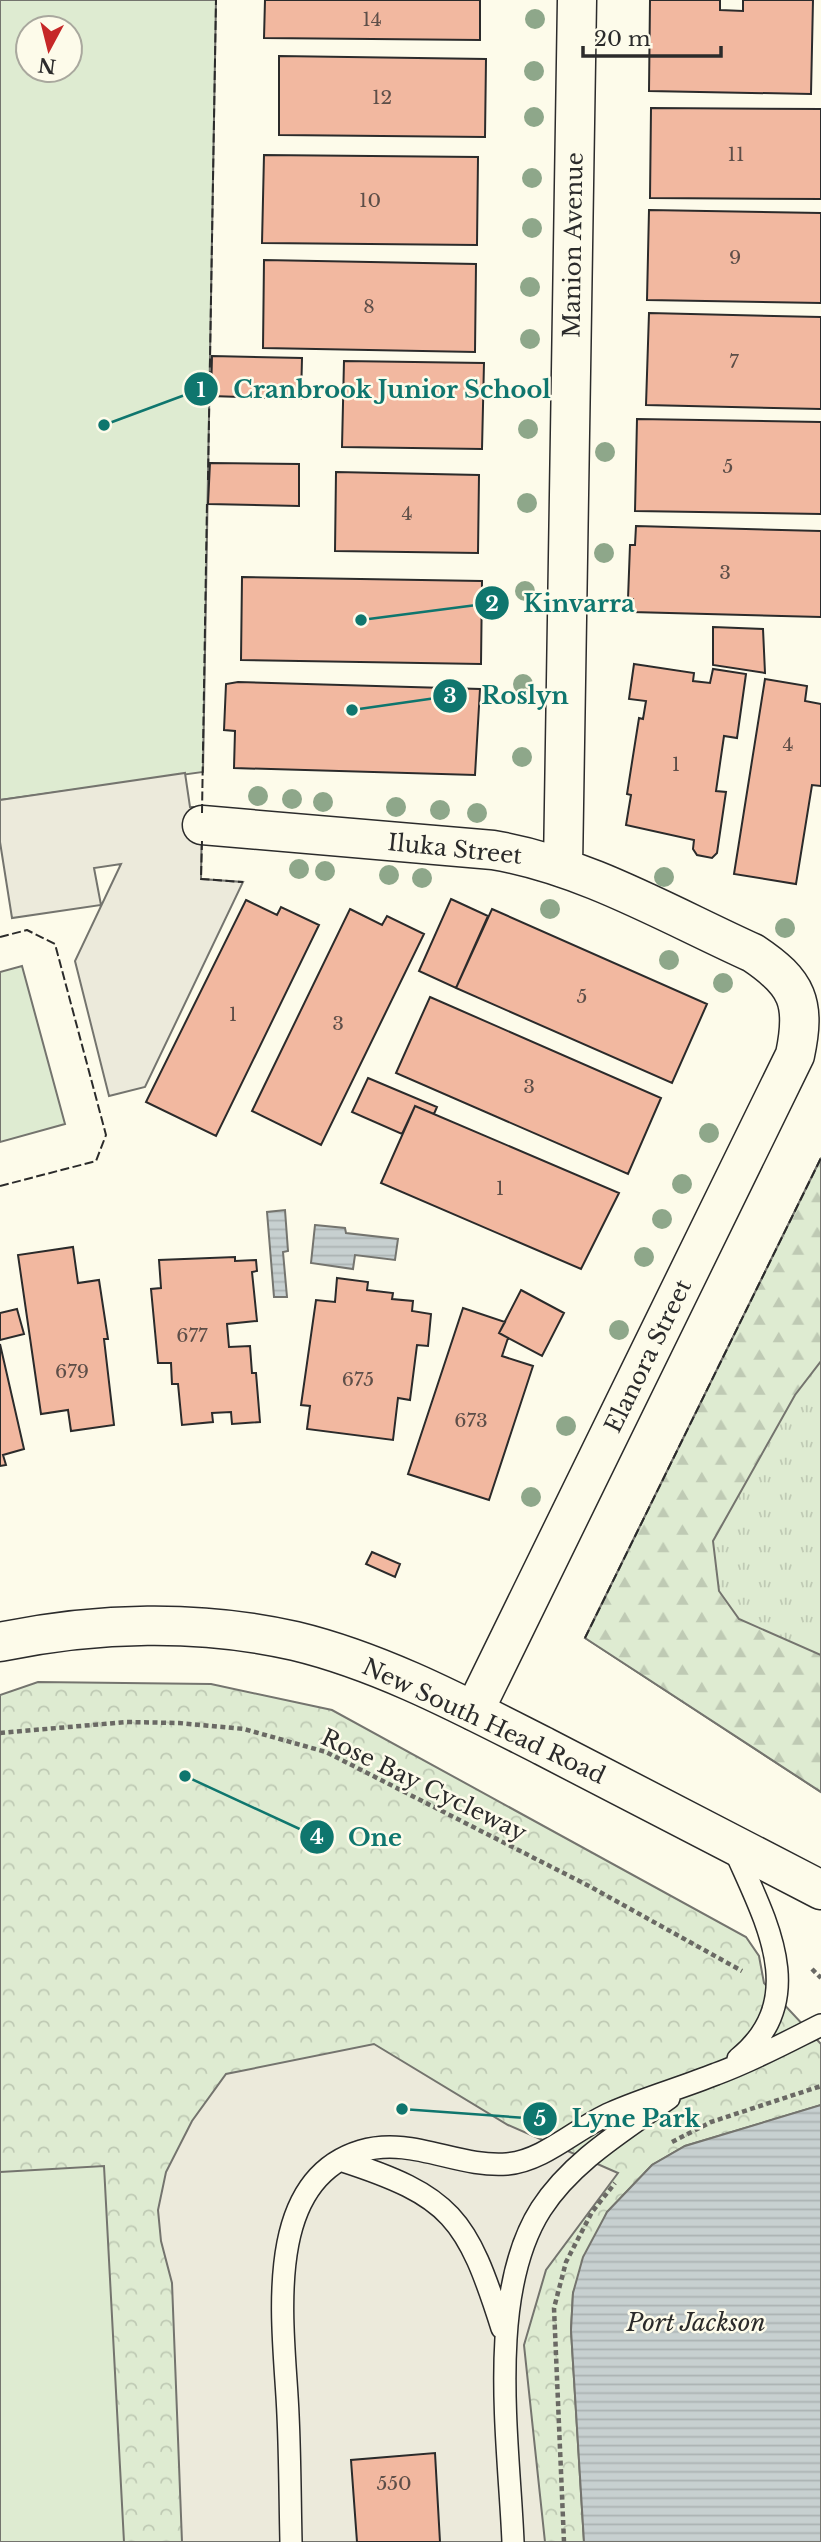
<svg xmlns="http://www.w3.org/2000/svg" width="821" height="2542" viewBox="0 0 821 2542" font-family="'Libre Baskerville',serif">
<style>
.grass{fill:url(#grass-tufts);stroke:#74746e;stroke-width:2}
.forest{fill:url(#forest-firs);stroke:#74746e;stroke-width:2}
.park{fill:url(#park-crowns);stroke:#74746e;stroke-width:2}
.pitch{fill:#deebd1;stroke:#74746e;stroke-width:2;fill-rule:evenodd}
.parking{fill:#eceadb;stroke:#74746e;stroke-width:2}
.water{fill:url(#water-rules);stroke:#74746e;stroke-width:2}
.building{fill:#f2b8a0;stroke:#2b2b2b;stroke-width:2}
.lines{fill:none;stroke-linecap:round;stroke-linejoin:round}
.lane-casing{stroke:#2b2b2b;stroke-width:24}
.street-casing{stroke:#2b2b2b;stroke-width:41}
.primary-casing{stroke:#2b2b2b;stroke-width:41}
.path{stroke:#6a6964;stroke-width:4.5;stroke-dasharray:5 3.5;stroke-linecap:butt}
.lane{stroke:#fdfbea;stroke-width:21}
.street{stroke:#fdfbea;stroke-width:38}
.primary{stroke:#fdfbea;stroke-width:38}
.fence{stroke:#2b2b2b;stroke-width:2;stroke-dasharray:9 3.5;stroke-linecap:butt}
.tree{fill:#8ea78a}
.labels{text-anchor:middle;stroke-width:5;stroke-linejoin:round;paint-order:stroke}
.number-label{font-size:19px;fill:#5d4e48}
.street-label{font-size:23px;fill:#2b2b2b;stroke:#fdfbea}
.water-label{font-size:24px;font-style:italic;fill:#2b2b2b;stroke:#fdfbea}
.leader{fill:none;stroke:#0f766e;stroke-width:2.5}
.callout-dot{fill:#0f766e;stroke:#fdfbea;stroke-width:2.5}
.mark-label{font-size:21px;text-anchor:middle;font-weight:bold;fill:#fff}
.callout-label{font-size:24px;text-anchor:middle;font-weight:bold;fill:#0f766e;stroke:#fdfbea;stroke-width:5;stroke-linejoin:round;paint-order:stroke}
</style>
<defs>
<pattern id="grass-tufts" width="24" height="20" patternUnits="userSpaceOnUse" patternTransform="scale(1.75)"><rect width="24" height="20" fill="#deebd1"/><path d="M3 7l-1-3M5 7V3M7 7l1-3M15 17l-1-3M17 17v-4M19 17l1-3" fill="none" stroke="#bfcab4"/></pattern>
<pattern id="forest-firs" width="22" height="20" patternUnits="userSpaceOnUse" patternTransform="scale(1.75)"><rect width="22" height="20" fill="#deebd1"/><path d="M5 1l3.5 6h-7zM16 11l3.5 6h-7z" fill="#bfcab4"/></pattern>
<pattern id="park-crowns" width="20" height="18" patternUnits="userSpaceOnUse" patternTransform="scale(1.75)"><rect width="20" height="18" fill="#deebd1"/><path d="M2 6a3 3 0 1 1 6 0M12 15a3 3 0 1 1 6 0" fill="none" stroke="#bfcab4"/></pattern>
<pattern id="water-rules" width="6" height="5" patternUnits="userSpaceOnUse" patternTransform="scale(1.75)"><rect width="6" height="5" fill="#c7d0d0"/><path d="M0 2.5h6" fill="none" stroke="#abb3b3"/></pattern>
</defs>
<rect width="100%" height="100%" fill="#fdfbea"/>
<path class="grass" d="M821,1158V1792L585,1638Z"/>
<path class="forest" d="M821,1158V1361L795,1395L713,1541L719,1591L739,1619L821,1655V1792L585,1638Z"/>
<path class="park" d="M38,1682L211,1684L332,1710L746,1937L759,1956L764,1983L821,2044V2105L685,2146L652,2165L607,2212L573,2293L571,2330L584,2542H0V1695Z"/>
<path class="pitch" d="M0,0H216L203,772L0,800ZM28,28H70V70H28Z
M22,966L65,1124L0,1142V972Z
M104,2166L124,2542H0V2172Z"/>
<path class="parking" d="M185,773L190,807H202L201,879L243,882L145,1087L109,1096L75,961L121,864L94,868L101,905L12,918L0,842V800Z
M374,2044L508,2125L618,2173L546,2270L524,2345L545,2542H182L172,2283L161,2241L158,2210L166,2172L192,2121L226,2074Z"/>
<path class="water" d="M285,1210L288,1251L283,1252L287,1297H274L267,1212Z
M315,1225L345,1228L346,1233L398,1239L395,1260L355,1255L353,1269L311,1263Z
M821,2105V2542H584L571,2330L573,2293L583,2257L607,2212L652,2165L685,2146Z"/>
<path class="building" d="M265,0H480V40L264,38Z
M650,0H720V10L743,11V0H813L811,94L649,91Z
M279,56L486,59L485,137L279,135Z
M651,108L821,109V199L650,198Z
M264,155L478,157L477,245L262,243Z
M649,210L821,213V303L647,300Z
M264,260L476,264L475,352L263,348Z
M649,313L821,317V409L646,405Z
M212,356L302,358L301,399L211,396Z
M344,361L484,363L482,449L342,447Z
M637,419L821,422V514L635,511Z
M210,463L299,464V506L208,504Z
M336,472L479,475L478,553L335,551Z
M636,526L821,531V617L632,612L633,599H628L630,545H635Z
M242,577L482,581L481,664L241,660Z
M713,627L763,629L765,673L713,665Z
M634,664L694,673L693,681L710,683L713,669L746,674L737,738L724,736L716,791L726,792L717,853L712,858L697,855L693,849L694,840L626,825L631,795L627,794L639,718L643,719L646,701L629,699Z
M765,679L807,686L805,701L821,704V786L812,785L796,884L734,874Z
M238,682L480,689L475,775L234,768L235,731L224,730L226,684Z
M451,899L488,916L456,988L419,971Z
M246,900L277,915L281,907L319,925L216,1136L146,1102Z
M350,909L382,925L387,916L424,934L321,1145L252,1111Z
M492,909L707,1004L672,1083L456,988Z
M430,997L661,1098L628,1174L396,1073Z
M368,1078L437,1107L434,1114L415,1106L402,1134L352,1112Z
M415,1106L619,1193L581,1269L381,1183Z
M73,1247L78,1283L99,1280L108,1339H104L114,1425L71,1431L68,1410L41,1414L18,1255Z
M235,1257V1261L256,1260L257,1271L252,1272L257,1321L227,1324L229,1347L250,1346L252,1373H256L260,1422L232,1424L231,1412L212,1413L213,1422L182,1425L178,1384H172L171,1363H158L151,1289L161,1288L159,1260Z
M337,1278L368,1282L367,1290L393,1293L392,1299L413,1301L412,1311L431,1314L428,1346L417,1345L410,1400L398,1398L393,1440L307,1429L310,1406L301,1405L316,1300L335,1302Z
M521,1290L564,1313L542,1356L499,1333Z
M463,1308L505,1322L499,1333L508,1338L502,1356L533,1366L489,1500L408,1474Z
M17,1309L24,1334L0,1340V1313Z
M0,1344L24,1449L3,1455L6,1465L0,1466Z
M372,1552L400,1564L395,1577L366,1564Z
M435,2453L440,2542H357L351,2460Z"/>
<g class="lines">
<defs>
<path id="lane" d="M733,1846C763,1916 813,1998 738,2059
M340,2160C452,2196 467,2218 502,2328
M291,2542C290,2500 290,2457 288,2415C285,2334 258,2182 361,2151C411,2136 458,2168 507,2164C544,2161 578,2127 611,2113C645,2098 681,2088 716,2074C752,2061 787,2042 821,2025
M513,2542C509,2443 486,2295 541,2209C572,2161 623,2131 669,2098"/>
<path id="street" d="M202,825L493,850C584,865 669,915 753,953C798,983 806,1003 795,1055L474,1711
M563,867L577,0"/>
<path id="primary" d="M0,1642C96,1622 199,1619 295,1641C382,1662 464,1706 543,1746C636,1794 729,1842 821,1890"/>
</defs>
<use href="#lane" class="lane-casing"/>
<use href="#street" class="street-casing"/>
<use href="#primary" class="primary-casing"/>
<path class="path" d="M0,1733L126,1722L179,1723L244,1729L326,1752L589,1886L742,1971
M812,1969L821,1978
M672,2142L711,2122L821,2086
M564,2542L554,2308L566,2262L592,2212L615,2183"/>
<use href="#lane" class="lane"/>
<use href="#street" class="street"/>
<use href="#primary" class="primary"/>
<path class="fence" d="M208,480L216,0
M202,813L207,501
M202,841L201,879L243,882
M0,937L27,930L55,944L106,1135L96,1161L0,1186
M585,1638L821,1158"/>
</g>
<g class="tree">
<circle cx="535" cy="19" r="10"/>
<circle cx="534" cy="71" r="10"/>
<circle cx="534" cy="117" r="10"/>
<circle cx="532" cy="178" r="10"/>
<circle cx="532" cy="228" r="10"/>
<circle cx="530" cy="287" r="10"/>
<circle cx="530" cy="339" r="10"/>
<circle cx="528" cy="429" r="10"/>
<circle cx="605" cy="452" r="10"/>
<circle cx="527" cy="503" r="10"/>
<circle cx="604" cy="553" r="10"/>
<circle cx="525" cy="591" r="10"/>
<circle cx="523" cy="684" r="10"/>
<circle cx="522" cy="757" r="10"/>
<circle cx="258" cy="796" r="10"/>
<circle cx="292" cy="799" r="10"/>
<circle cx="323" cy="802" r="10"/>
<circle cx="396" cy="807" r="10"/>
<circle cx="440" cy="810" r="10"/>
<circle cx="477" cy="813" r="10"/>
<circle cx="299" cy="869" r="10"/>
<circle cx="325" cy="871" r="10"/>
<circle cx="389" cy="875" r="10"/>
<circle cx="664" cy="877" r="10"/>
<circle cx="422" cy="878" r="10"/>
<circle cx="550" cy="909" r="10"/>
<circle cx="785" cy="928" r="10"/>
<circle cx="669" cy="960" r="10"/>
<circle cx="723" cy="983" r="10"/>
<circle cx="709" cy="1133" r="10"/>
<circle cx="682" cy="1184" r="10"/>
<circle cx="662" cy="1219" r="10"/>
<circle cx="644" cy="1257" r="10"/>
<circle cx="619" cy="1330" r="10"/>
<circle cx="566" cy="1426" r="10"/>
<circle cx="531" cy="1497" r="10"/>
</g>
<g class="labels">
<g class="number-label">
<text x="372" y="26">14</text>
<text x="382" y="104">12</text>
<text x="736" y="161">11</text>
<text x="370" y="207">10</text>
<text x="735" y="264">9</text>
<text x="369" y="313">8</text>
<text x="734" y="368">7</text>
<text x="728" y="473">5</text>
<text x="407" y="520">4</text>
<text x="725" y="579">3</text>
<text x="788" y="751">4</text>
<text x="676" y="771">1</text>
<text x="582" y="1003">5</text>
<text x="233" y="1021">1</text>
<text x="338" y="1030">3</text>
<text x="529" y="1093">3</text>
<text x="500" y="1195">1</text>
<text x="192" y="1342">677</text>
<text x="72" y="1378">679</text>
<text x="358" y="1386">675</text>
<text x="471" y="1427">673</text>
<text x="394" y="2490">550</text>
</g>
<g class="street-label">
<text transform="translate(573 245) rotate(-89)" y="8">Manion Avenue</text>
<text transform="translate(455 849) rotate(6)" y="8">Iluka Street</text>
<text transform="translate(648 1356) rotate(-64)" y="8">Elanora Street</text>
<text transform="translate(484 1721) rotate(25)" y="8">New South Head Road</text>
<text transform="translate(424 1785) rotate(26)" y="8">Rose Bay Cycleway</text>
</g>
<g class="water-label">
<text x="696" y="2331">Port Jackson</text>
</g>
</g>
<path class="leader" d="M104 425L201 389M361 620L492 603M352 710L450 696M185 1776L317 1837M402 2109L540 2119"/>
<g class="callout-dot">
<circle cx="104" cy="425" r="7"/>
<circle cx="361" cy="620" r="7"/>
<circle cx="352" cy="710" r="7"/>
<circle cx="185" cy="1776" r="7"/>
<circle cx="402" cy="2109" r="7"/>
<circle cx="201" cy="389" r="18"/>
<circle cx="492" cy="603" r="18"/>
<circle cx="450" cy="696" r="18"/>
<circle cx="317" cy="1837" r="18"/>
<circle cx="540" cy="2119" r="18"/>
</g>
<g class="mark-label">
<text x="201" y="397">1</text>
<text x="492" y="611">2</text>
<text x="450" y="703">3</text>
<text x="317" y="1844">4</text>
<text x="540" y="2126">5</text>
</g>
<g class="callout-label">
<text x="392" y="398">Cranbrook Junior School</text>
<text x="579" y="612">Kinvarra</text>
<text x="525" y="704">Roslyn</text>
<text x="375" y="1846">One</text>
<text x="636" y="2127">Lyne Park</text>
</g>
<g transform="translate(49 49) rotate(187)"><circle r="33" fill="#fdfbea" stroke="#a9a89e" stroke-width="2"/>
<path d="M0-5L12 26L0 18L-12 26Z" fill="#c62828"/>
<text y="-10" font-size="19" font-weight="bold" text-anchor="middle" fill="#2b2b2b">N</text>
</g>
<path d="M583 46v10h138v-10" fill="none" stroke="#2b2b2b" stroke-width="3.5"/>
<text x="594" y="46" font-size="21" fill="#2b2b2b" stroke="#fdfbea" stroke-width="5" paint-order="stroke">20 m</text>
</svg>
